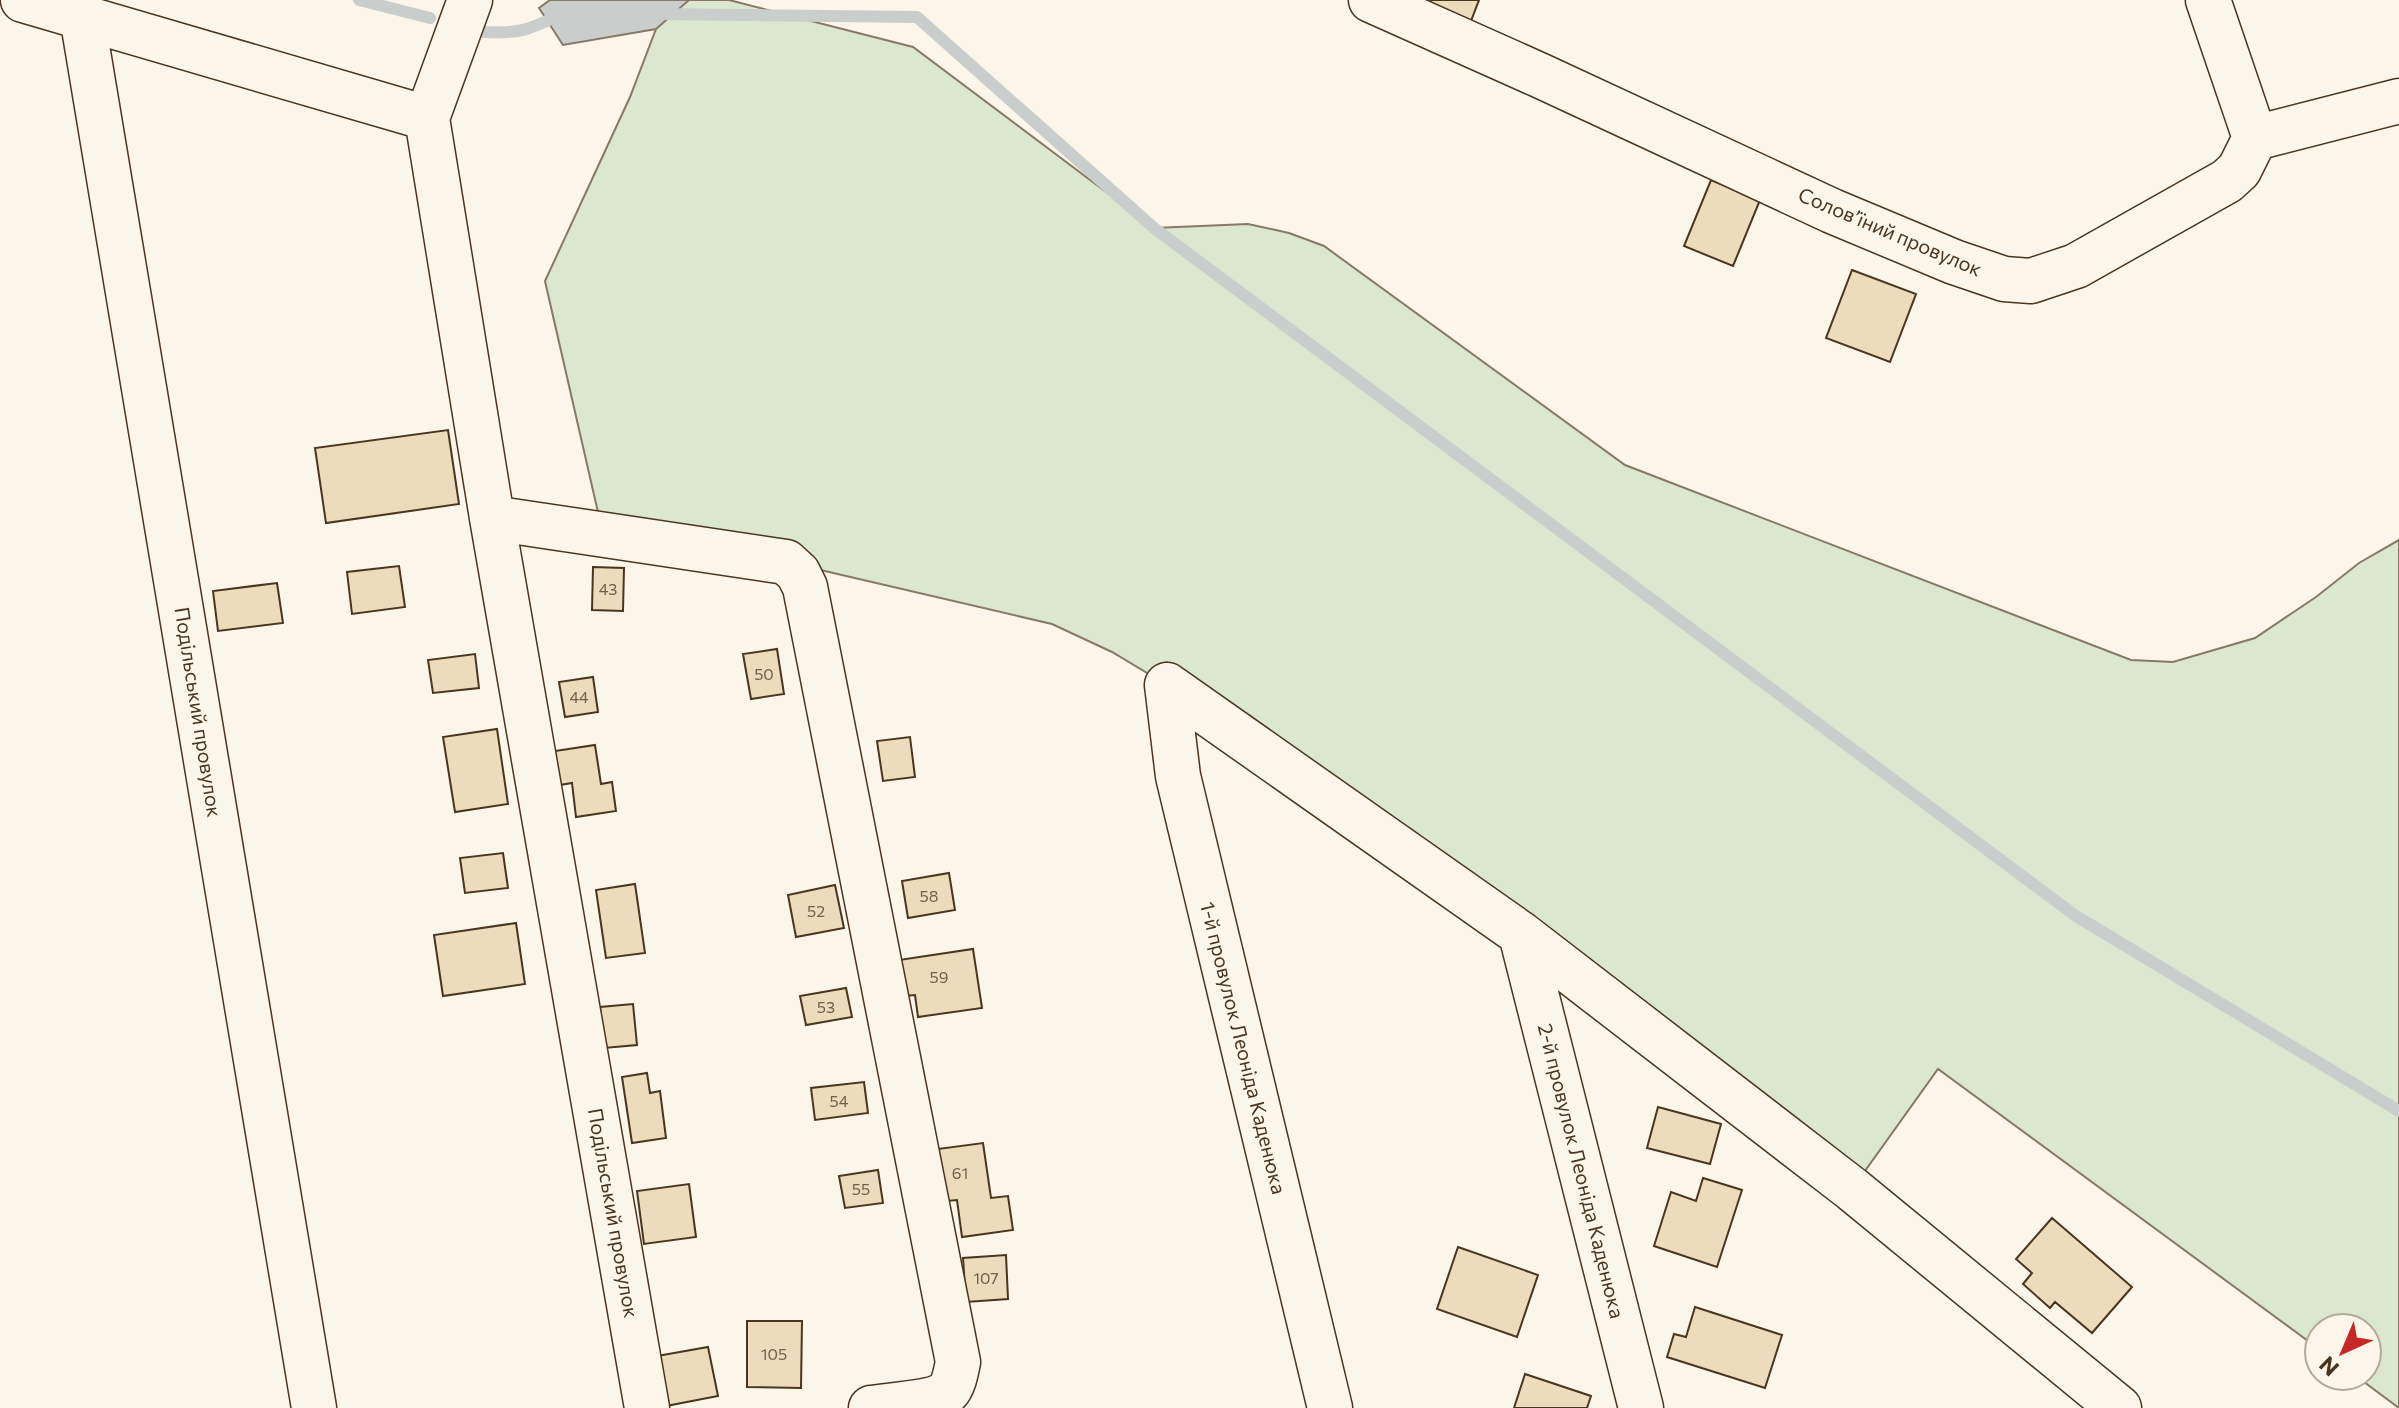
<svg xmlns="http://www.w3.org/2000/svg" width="2399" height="1408" viewBox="0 0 2399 1408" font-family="Commissioner,sans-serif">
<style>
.green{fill:#dce7d0;stroke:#887966;stroke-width:2}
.water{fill:#c9cecd;stroke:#887966;stroke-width:2}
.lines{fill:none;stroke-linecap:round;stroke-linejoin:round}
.stream{stroke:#c9cecd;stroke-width:12}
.building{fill:#ecdcbc;stroke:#4a3520;stroke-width:2}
.minor-casing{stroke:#4a3520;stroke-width:47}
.minor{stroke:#fbf6e9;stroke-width:44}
.labels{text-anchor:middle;stroke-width:6;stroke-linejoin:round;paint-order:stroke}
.number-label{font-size:16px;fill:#725f47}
.street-label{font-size:20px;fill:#4a3520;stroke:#fbf6e9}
</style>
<rect width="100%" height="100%" fill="#fbf6e9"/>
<path class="green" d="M676,0H729L913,47L1154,228L1248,224L1289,233L1324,246L1625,465L2131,660L2173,662L2255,638L2316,597L2359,563L2399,540V1408L2356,1376H2367V1328H2319V1349L1938,1069L1852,1189L1167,685L1112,652L1052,624L786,562L603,534L545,281L630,97L656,29Z"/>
<path class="water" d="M550,0H689L656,29L563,45L539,8Z"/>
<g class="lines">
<path class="stream" d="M359,0L430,18
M657,14L917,17L1154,228L2076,916L2399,1111
M484,32C519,34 529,30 559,15"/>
</g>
<path class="building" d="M1431,0H1479L1471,21L1429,5Z
M1711,180L1760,200L1733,266L1684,246Z
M1852,270L1916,294L1890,362L1826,338Z
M448,430L459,504L326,523L315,448Z
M399,566L405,607L352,614L347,572Z
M593,567L624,568L623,611L592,610Z
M277,583L283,623L218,631L213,591Z
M777,649L784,694L751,699L743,654Z
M475,654L479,688L433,693L428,660Z
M593,677L598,712L565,717L559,682Z
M497,729L508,804L455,812L443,737Z
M910,737L915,777L883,781L877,741Z
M595,745L601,784L612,782L616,811L576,817L572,783L560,785L555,751Z
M503,853L508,888L465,893L460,858Z
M949,873L955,910L908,918L902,881Z
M635,884L645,953L606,958L596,890Z
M835,885L844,928L796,937L788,895Z
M516,923L525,984L443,996L434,935Z
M973,949L982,1008L918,1017L915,995L904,996L899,960Z
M846,988L852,1017L806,1025L800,996Z
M633,1004L637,1045L604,1048L600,1007Z
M647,1073L650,1093L660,1091L666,1138L632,1143L622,1077Z
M864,1082L868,1113L815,1120L811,1088Z
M1658,1107L1721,1124L1710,1164L1647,1148Z
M983,1143L991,1198L1008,1196L1013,1230L962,1237L957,1200L936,1202L930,1150Z
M878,1170L883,1203L845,1208L839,1176Z
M1703,1178L1742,1190L1717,1267L1654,1246L1671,1192L1696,1201Z
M689,1184L696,1237L644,1244L637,1191Z
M2052,1218L2132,1287L2092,1333L2055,1302L2050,1308L2023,1284L2032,1273L2016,1259Z
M1458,1247L1538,1275L1517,1337L1437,1309Z
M1006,1255L1008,1299L966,1302L963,1258Z
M1695,1307L1782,1335L1765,1388L1667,1357L1674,1334L1686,1337Z
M747,1321H802L801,1388L747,1387Z
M708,1347L718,1396L666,1406L657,1356Z
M1525,1374L1591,1396L1587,1408H1514Z"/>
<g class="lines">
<defs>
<path id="minor" d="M23,0L427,118
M470,0L427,118L492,518L647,1408
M1371,0L1539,75L1832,211L1954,262L2004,279L2031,281L2076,266L2227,181L2239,170L2255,138L2208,0
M82,16L314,1408
M2255,138L2399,101
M492,518L786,562L798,573L805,587L958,1362C956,1371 954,1385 947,1392C935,1403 888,1405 871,1408
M1167,685L1521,934L1852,1189L2119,1408
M1167,685L1178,776L1330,1408
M1521,934L1641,1408"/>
</defs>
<use href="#minor" class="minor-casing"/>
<use href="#minor" class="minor"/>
</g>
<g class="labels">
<g class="number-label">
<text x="608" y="595">43</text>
<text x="764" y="680">50</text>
<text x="579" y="703">44</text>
<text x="929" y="902">58</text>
<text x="816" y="917">52</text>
<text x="939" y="983">59</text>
<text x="826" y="1013">53</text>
<text x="839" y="1107">54</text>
<text x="960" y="1179">61</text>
<text x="861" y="1195">55</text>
<text x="986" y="1284">107</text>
<text x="774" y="1360">105</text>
</g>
<g class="street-label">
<text transform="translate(1890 232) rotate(23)" y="7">Соловʼїний провулок</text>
<text transform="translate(198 712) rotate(81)" y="7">Подільський провулок</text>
<text transform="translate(1243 1048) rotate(76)" y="7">1-й провулок Леоніда Каденюка</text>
<text transform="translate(1581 1171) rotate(76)" y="7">2-й провулок Леоніда Каденюка</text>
<text transform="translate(613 1213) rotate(80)" y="7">Подільський провулок</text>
</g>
</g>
<g transform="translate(2343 1352) rotate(224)"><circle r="38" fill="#fbf6e9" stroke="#b4a999" stroke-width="2"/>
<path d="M0-6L14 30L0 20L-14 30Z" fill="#c62828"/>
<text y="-12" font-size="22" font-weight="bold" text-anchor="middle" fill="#4a3520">N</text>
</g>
</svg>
